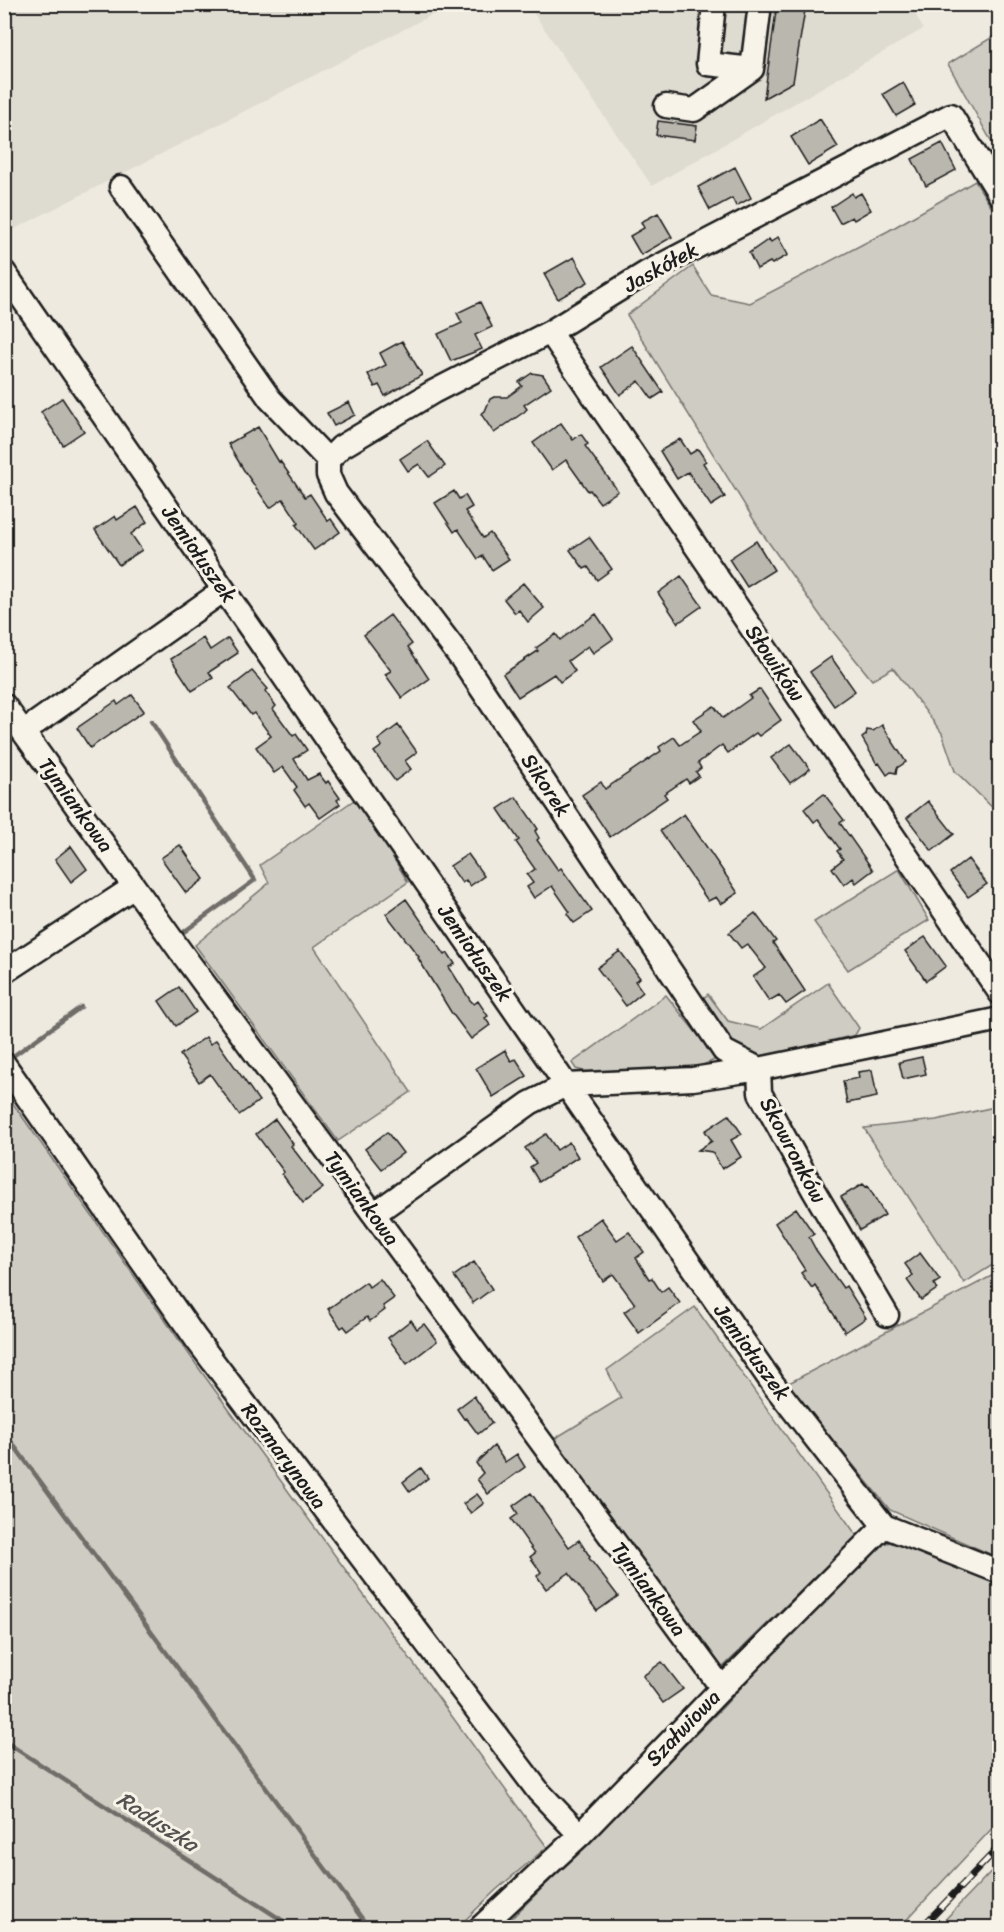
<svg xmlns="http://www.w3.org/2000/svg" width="1004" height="1932" viewBox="0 0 1004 1932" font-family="Sriracha,sans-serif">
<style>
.built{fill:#dedbd1}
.green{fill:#cfccc3;stroke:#767470;stroke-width:1.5}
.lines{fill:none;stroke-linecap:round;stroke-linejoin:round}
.stream{stroke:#6f6d69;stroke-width:4.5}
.building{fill:#bab7af;stroke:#1c1c1c;stroke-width:1.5}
.minor-casing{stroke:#1c1c1c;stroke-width:27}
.minor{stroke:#f7f3e8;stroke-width:22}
.rail-casing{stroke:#1c1c1c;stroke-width:7}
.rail{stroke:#f7f3e8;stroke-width:4.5;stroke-dasharray:14;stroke-linecap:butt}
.labels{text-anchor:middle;stroke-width:6;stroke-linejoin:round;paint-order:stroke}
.street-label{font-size:21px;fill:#1c1c1c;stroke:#f7f3e8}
.water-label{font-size:22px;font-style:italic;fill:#535250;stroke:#f7f3e8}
</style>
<rect width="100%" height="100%" fill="#eeeae0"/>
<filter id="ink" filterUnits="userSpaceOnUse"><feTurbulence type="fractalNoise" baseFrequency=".0167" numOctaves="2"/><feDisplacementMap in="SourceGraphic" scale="12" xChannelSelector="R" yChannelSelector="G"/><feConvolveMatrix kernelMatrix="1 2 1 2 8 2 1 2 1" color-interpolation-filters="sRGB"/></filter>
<g filter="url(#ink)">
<path class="built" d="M5,4H451V5L5,234Z
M528,5H911L923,29L652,186Z"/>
<path class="green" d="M999,33V155L948,64Z
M975,181L1000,221L999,814L955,771L942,733L893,668L872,680L822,618L762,533L627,315L693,266L711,295L750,303L888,231Z
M357,798L408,882L314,947L411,1092L338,1141L195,945L269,883L260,865Z
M899,869L929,920L848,970L814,922Z
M828,983L859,1028L855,1035L759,1058L737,1049L700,1001L708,994L728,1021L761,1029Z
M666,995L717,1059L691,1070L591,1073L576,1069L572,1063Z
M5,1092L198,1367L547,1847L496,1890L458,1927H5Z
M999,1106V1261L964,1283L864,1128L936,1120Z
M999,1272V1558L890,1510L787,1384Z
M695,1307L857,1536L722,1668L554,1439L621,1398L607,1370Z
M907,1539L999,1579V1821L900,1927L502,1928L724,1706L871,1546Z
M999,1863V1927H938Z"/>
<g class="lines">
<path class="stream" d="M151,721L255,880L181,934
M9,1059L81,1007
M4,1432L369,1928
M4,1741L294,1928"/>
</g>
<path class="building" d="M777,4H806L793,82L764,98Z
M903,82L915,105L896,116L883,94Z
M820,119L838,147L808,165L791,137Z
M658,121L697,126L695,140L656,135Z
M942,143L956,170L926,186L912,159Z
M735,167L751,198L736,206L732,198L710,210L698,187Z
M852,193L854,197L861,193L871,210L854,220L852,217L840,223L831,207Z
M658,213L672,237L641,255L630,236L644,228L641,222Z
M778,237L788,255L772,264L770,262L757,269L749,253L769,239L771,242Z
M574,257L588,282L558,299L544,274Z
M480,302L492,327L475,335L482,349L451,361L438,334L462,323L457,313Z
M402,341L422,375L385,396L379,385L375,387L368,374L386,365L380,353Z
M632,346L663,392L652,399L639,381L620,395L601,367Z
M532,373L543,375L551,387L524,405L527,409L524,412L494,433L481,414L485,411L490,399L494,397H507L522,386L519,382Z
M62,398L84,431L63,445L41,412Z
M349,402L355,415L334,426L327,413Z
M561,423L573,440L581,434L588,444L585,446L618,491L600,503L590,490L588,491L566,460L552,470L533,443Z
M258,427L279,462L280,461L305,497L310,494L328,521L331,519L340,532L314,550L296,525L299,523L283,499L270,508L245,472L228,444Z
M680,439L690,454L698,449L706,461L703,463L725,497L711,506L688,472L677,479L660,451Z
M427,441L445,466L429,477L419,464L408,471L400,459Z
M454,491L459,499L465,495L472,507L465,511L483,538L490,533L509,559L492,570L483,556L478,559L458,529L454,532L435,503Z
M137,507L147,522L131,534L142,550L119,565L95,530L115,516L117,520Z
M589,537L612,569L597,580L588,567L584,569L570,550Z
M756,541L774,570L747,587L729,559Z
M681,576L702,606L678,623L658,593Z
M523,583L544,608L528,622L519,610L515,613L504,599Z
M596,614L613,639L593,653L588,646L568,661L575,671L560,682L554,674L518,697L503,674L538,651L536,648L556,634L560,640Z
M390,615L412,644L408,647L429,679L402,698L385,674L391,671L364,635Z
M203,638L210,650L228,638L238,653L209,672L213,678L192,691L171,659Z
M831,657L855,691L834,706L810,672Z
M252,671L268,689L265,691L276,706L273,709L293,736L296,734L307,750L294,759L307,780L319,774L326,783L328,781L340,798L337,800L340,804L320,818L309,803L305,806L294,790L297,787L283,767L274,773L256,747L271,736L254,713L251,715L230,688Z
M760,689L781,720L759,736L756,733L728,753L722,745L698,763L701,768L696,772L699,776L689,783L686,779L664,794L667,798L610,837L582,795L601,782L605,789L661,751L659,747L674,737L680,745L701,731L693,720L714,706L723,718L751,698L749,696Z
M132,695L144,711L90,748L77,728L116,701L118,705Z
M398,725L417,752L405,761L411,769L395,781L374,752L382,746L378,740Z
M882,725L906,762L897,768L896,773L891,772L887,775L879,763L877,764L862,738L866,735L867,730L873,731Z
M791,744L810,769L790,783L771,758Z
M824,794L844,820L840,823L873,870L856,883L853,878L844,885L832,868L843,859L837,851L840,849L818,819L814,822L804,809Z
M516,797L538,829L535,831L539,838L537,840L558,870L561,868L592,911L574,923L567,914L570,912L552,886L534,898L527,887L533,883L527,875L535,869L516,842L519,840L498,809Z
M928,801L954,834L932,851L907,818Z
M684,814L738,893L721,904L716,897L708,901L660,831Z
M180,845L204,879L186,893L161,858Z
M71,846L87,869L71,882L55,859Z
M468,854L484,876L470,886L466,880L462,883L450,866Z
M968,859L987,884L968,897L950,873Z
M406,899L445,955L448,953L455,964L449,967L470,1000L474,1004L478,1001L488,1016L485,1018L490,1025L471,1039L451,1012L418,958L419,957L386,914Z
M755,913L776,941L773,943L805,991L786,1004L779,995L769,1001L753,977L766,968L747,944L741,948L729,933Z
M925,937L946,966L926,981L905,951Z
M620,951L640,978L635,981L643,992L626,1006L597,968Z
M179,987L196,1012L176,1026L159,1001Z
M206,1037L210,1044L216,1040L259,1101L239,1115L210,1074L199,1082L180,1055Z
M505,1050L511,1061L516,1059L527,1076L493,1097L476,1068Z
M922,1057L926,1074L903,1079L899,1062Z
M872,1070L877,1097L847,1103L843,1081L859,1078L858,1072Z
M729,1115L742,1134L731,1140L741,1157L722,1169L712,1152L698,1150L712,1141L705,1131Z
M275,1119L293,1144L291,1146L323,1188L303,1203L282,1174L284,1172L256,1134Z
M387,1132L403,1153L381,1169L365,1149Z
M546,1134L557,1150L569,1142L578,1157L539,1182L530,1167L536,1163L525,1148Z
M863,1184L866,1187L868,1186L885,1215L860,1230L841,1197Z
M796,1208L814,1234L809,1237L816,1250L843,1288L846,1286L866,1318L845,1332L815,1285L812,1288L801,1273L805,1270L775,1223Z
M601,1218L617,1240L629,1232L644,1252L636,1258L649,1279L652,1278L661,1292L668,1287L680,1303L639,1333L624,1312L635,1304L613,1274L603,1281L575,1237Z
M920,1253L940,1280L934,1284L937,1289L921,1300L907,1280L913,1275L905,1264Z
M474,1262L492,1289L473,1303L454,1276Z
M380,1279L394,1298L383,1306L385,1310L370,1321L367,1317L348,1331L344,1326L341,1328L328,1309L366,1282L369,1287Z
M411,1320L417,1329L424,1324L437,1341L407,1364L388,1338Z
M474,1396L492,1423L478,1434L466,1418L464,1419L457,1409Z
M494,1446L505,1462L517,1454L525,1467L488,1494L477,1479L483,1473L476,1463Z
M421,1468L428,1478L410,1492L403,1482Z
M531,1493L569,1547L579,1540L590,1557L589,1558L618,1596L597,1611L569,1573L546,1589L537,1576L541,1572L530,1557L535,1553L511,1519L518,1514L513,1506Z
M477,1494L484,1503L471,1513L463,1504Z
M662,1662L683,1689L663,1703L643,1676Z"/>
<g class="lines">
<defs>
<path id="minor" d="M714,4L708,64L752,69
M666,106L694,110L752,69L760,4
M121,187L270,399L328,460
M4,272L773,1384L884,1526L1000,1572
M550,332L1000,993
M4,705L181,952L722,1688
M23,732L224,590
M4,972L134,887
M4,1064L196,1339L539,1792L580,1835
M759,1069L724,1051L461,658L336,493L328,475V460L341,447L433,392L550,332L646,273L951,115L1000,195
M374,1214L530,1103L566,1085L693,1079L759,1069
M887,1315L814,1191L760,1093L759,1069L1000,1019
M480,1928L580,1835L722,1688L884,1526"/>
</defs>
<use href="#minor" class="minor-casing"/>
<use href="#minor" class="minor"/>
<defs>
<path id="rail" d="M921,1928L1000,1846"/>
</defs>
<use href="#rail" class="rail-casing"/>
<use href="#rail" class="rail"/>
</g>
</g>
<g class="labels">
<g class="street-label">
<text transform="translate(661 267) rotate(-29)" y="7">Jaskółek</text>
<text transform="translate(199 554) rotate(55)" y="7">Jemiołuszek</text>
<text transform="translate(775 663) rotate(56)" y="7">Słowików</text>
<text transform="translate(546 785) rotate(56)" y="7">Sikorek</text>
<text transform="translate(76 805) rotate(54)" y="7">Tymiankowa</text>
<text transform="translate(475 953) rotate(55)" y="7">Jemiołuszek</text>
<text transform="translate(793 1150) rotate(62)" y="7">Skowronków</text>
<text transform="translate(362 1198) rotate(54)" y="7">Tymiankowa</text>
<text transform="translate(752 1352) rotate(54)" y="7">Jemiołuszek</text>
<text transform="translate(284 1456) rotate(53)" y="7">Rozmarynowa</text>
<text transform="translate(649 1589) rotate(54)" y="7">Tymiankowa</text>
<text transform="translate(683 1728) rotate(-46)" y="7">Szałwiowa</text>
</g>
<g class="water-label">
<text transform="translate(158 1821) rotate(33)" y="8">Raduszka</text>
</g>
</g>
<rect width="1004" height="1932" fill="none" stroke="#f7f3e8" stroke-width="24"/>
<rect x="12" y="12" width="980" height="1908" fill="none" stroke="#1c1c1c" stroke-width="2" filter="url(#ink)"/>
</svg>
